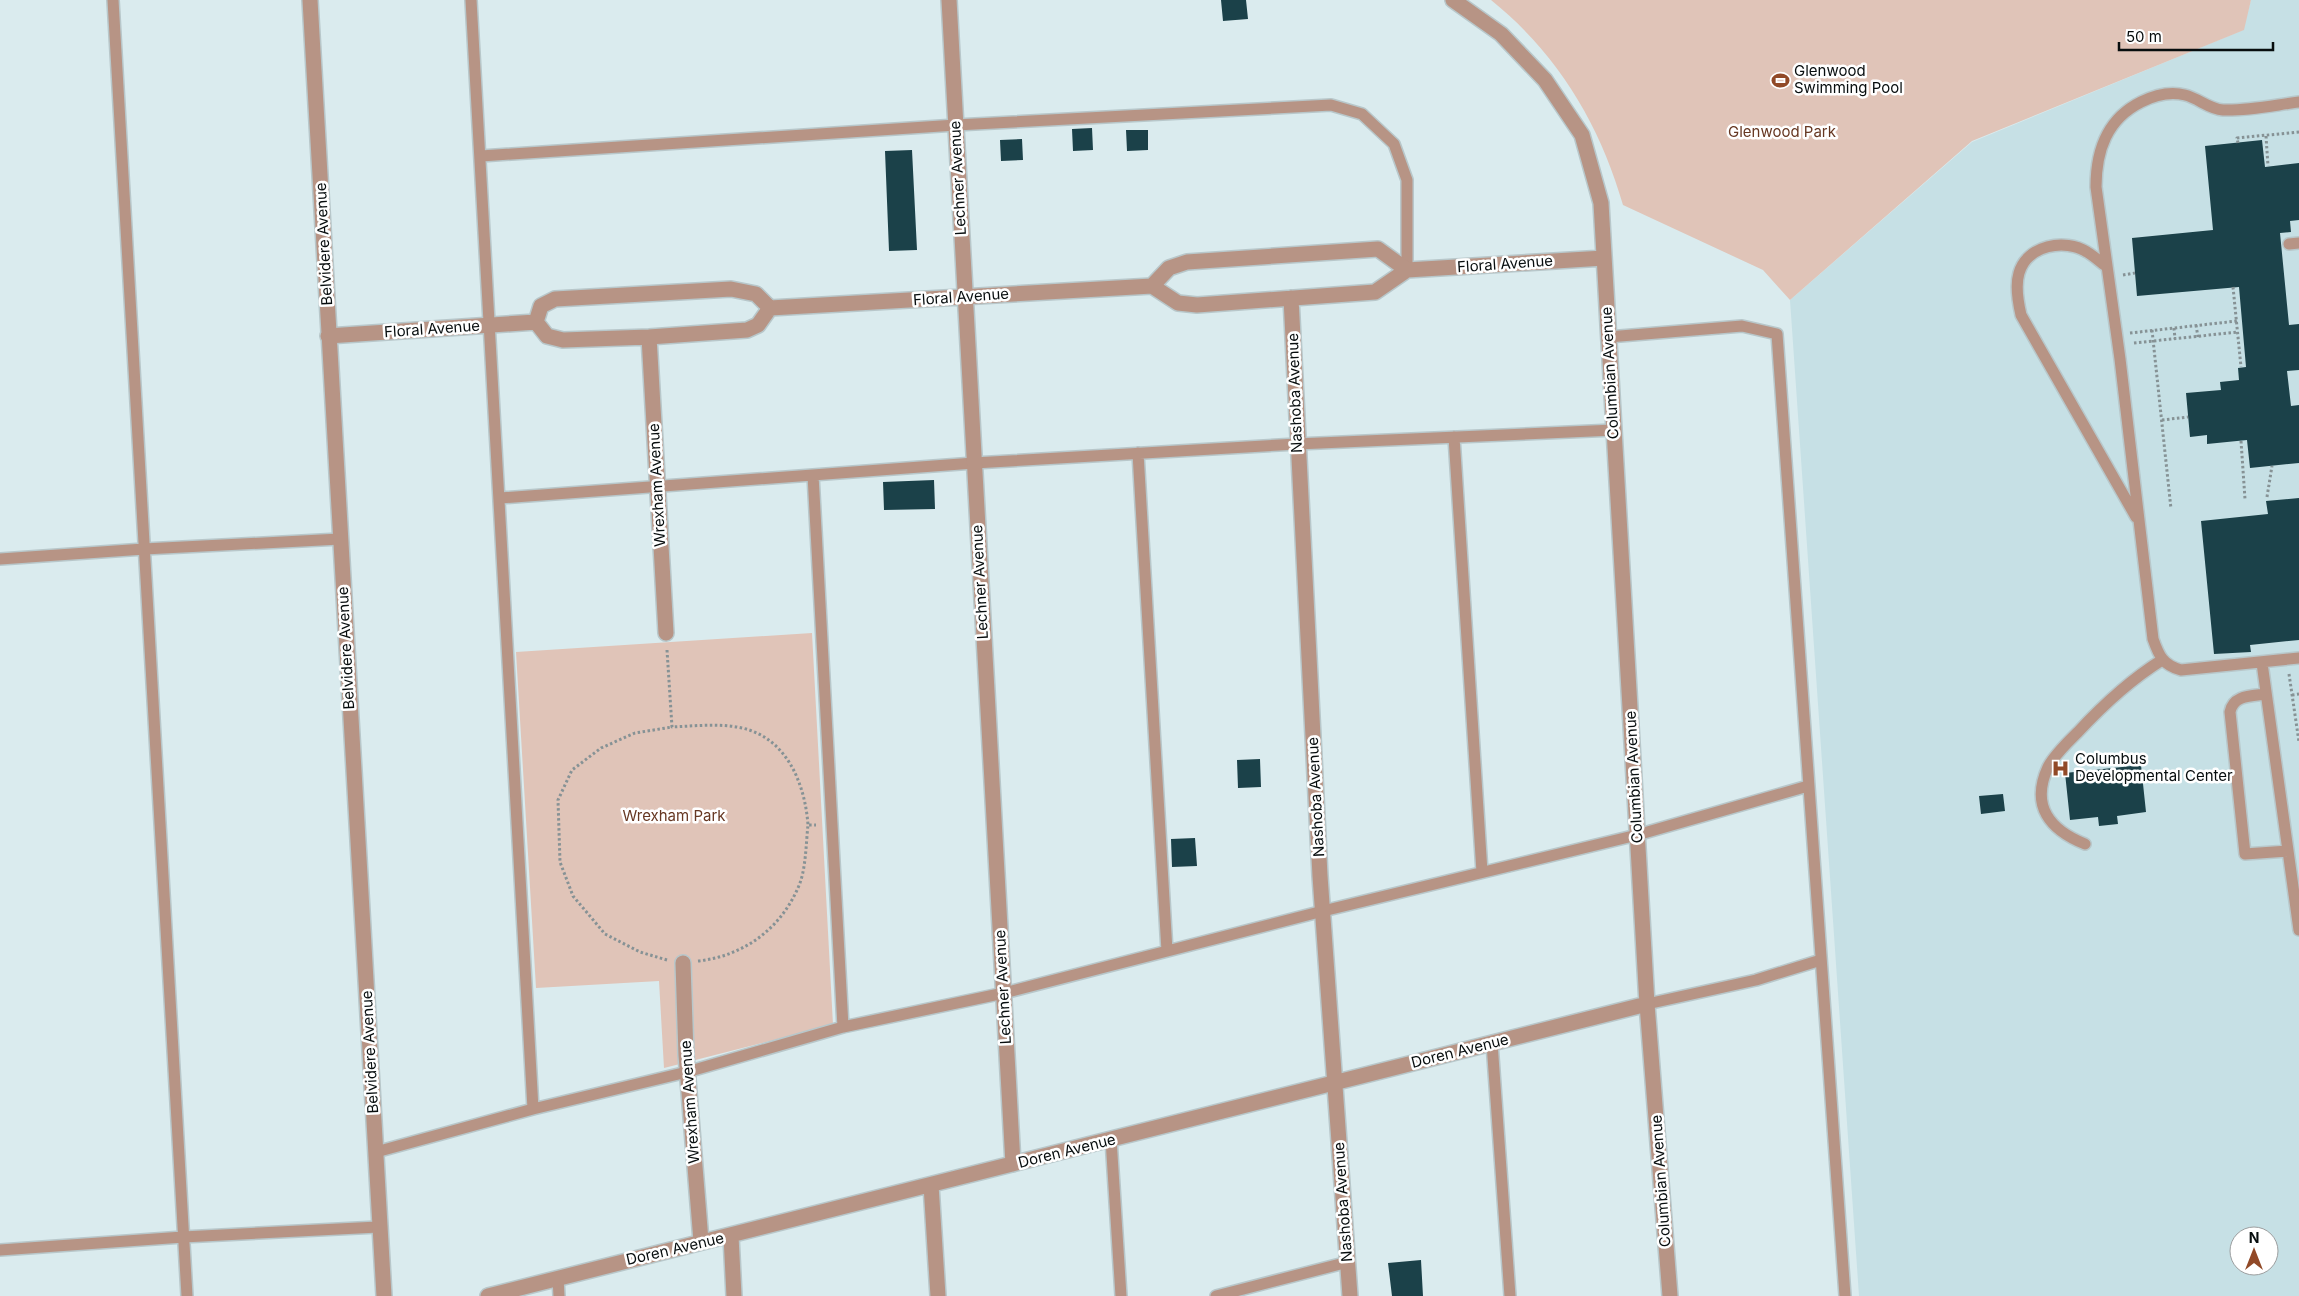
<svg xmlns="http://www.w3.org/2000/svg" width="2299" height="1296" viewBox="0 0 2299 1296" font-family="Inter,sans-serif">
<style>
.built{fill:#c6e0e5;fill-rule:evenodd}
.green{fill:#e0c4b8}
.building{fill:#1b4149}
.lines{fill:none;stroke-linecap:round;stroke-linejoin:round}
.service-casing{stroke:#b8c7ca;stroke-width:14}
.minor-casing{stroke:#b8c7ca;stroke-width:18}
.path{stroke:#869295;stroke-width:3;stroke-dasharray:2.5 2.5;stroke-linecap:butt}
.service{stroke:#b79485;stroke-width:11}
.minor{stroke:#b79485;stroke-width:15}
.labels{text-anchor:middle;stroke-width:5;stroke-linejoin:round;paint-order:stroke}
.poi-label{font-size:15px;fill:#070d0e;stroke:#fff;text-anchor:start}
.park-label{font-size:15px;fill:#663722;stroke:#fff}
.street-label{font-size:15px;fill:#070d0e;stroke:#fff}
</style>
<rect width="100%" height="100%" fill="#daebee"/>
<path class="built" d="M2251,0H2299V1296H1859L1790,300L1972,142L2243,30ZM2239,1236H2269V1266H2239Z"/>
<path class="green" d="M1491,0H2251L2244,30L1972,141L1790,300L1763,270L1623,205C1600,124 1557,53 1491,0Z
M812,633L833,1025L664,1068L659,981L536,988L516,652Z"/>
<path class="building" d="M1221,0H1246L1248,19L1223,21Z
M1092,128L1093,150L1073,151L1072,129Z
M1126,130H1148V150L1127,151Z
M1022,139L1023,160L1001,161L1000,140Z
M2262,140L2265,167L2299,163V220L2290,221L2291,232L2280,233L2289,325L2299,324V370L2287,371L2291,406L2299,405V463L2250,468L2247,440L2207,444V435L2190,437L2186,393L2221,390L2220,382L2239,380L2238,368L2246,367L2239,287L2137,296L2132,238L2213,230L2205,146Z
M912,150L917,250L889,251L885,151Z
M934,480L935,509L884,510L883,482Z
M2299,498V640L2250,645L2251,652L2214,654L2201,521L2268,514L2266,501Z
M1260,759L1261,787L1238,788L1237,760Z
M2141,765L2146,812L2117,816L2118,824L2099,826L2098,817L2070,820L2065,773Z
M2003,794L2005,811L1981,814L1979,796Z
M1195,838L1197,866L1172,867L1171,839Z
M1421,1260L1423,1296H1392L1388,1263Z"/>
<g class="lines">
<defs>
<path id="service" d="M113,0L187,1296
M471,0L533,1109
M2299,102C2275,105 2248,111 2223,110C2209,109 2198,98 2185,95C2169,91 2155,95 2141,102C2107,119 2096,150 2096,187L2120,359L2153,639C2159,656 2163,665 2181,670L2299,658
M481,156L956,125L1331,105L1362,114L1394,144L1407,180V270
M2289,244L2299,243
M2106,266C2100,262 2094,256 2087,252C2065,238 2027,245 2019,273C2015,286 2018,302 2021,315L2136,517
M1608,337L1742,326L1777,334L1845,1296
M1454,437L1482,872
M1138,453L1167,951
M813,475L843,1027
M500,498L974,463L1297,444L1614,430
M0,559L144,549L340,539
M2262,663L2299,930
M2266,694C2251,696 2233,695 2230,712L2245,854L2288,851
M2085,844C2050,830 2030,806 2048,767C2055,754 2068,742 2078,732C2104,704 2130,680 2162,660
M1647,1004L1756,980L1821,960
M1492,1043L1510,1296
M1111,1139L1121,1296
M376,1152L533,1109L687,1072L843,1027L1004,993L1323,911L1637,835L1808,786
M0,1250L183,1237L378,1227
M558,1278L559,1296
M1216,1296L1348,1262"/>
<path id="minor" d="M310,0L384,1296
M949,0L1013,1164
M1453,0L1501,34L1545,80L1582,135L1601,203L1647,1004L1670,1296
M1152,286L1169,268L1187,262L1378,249L1407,270
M1291,298L1320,876L1350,1296
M536,322L541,306L555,299L731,289L756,294L770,308L1152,286L1178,303L1197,305L1375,292L1407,270L1604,258
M536,322L547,336L563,340L649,337L747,330L758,325L770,308
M328,336L536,322
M649,337L666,633
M683,963L686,1055L701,1241
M931,1185L938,1296
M731,1236L734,1296
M488,1296L1647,1004"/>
</defs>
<use href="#service" class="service-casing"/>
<use href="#minor" class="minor-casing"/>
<path class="path" d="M2266,136L2268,166
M2238,143L2237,138L2299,132
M2123,275L2135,273
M2233,287L2241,367
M2196,325L2198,337
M2174,328L2175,339
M2152,330L2171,509
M2130,333L2237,321
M2134,343L2238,332
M2162,420L2188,417
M2241,441L2245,499
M2267,497L2272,466
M667,650L672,727C695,726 719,723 742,728C787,738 805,784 808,825
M2289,674L2299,742
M2292,695L2299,694
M667,960L640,952L605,934L573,896L560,862L558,800L572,770L601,748L635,733L672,727
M698,961C745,956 783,927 800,883C806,866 806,843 808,825H816"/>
<use href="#service" class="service"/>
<use href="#minor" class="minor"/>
</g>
<defs>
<symbol id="stadium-bare" viewBox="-9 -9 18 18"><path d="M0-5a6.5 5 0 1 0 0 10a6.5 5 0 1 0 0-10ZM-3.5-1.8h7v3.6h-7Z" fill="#914927" stroke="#fff" stroke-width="2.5" paint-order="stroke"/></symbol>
<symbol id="hospital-bare" viewBox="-9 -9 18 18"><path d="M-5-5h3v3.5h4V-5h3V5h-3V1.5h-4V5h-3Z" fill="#914927" stroke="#fff" stroke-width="2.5" paint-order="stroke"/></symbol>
</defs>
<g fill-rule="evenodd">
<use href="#stadium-bare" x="1768" y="68" width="25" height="25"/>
<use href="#hospital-bare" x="2048" y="756" width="25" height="25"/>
</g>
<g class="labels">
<g class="poi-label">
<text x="1794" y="76">Glenwood<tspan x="1794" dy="17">Swimming Pool</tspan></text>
<text x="2075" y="764">Columbus<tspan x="2075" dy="17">Developmental Center</tspan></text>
</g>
<g class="park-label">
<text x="1782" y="137">Glenwood Park</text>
<text x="674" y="821">Wrexham Park</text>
</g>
<g class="street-label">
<text transform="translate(958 178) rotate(-93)" y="5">Lechner Avenue</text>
<text transform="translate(324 244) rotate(-93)" y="5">Belvidere Avenue</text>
<text transform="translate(1505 264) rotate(-4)" y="5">Floral Avenue</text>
<text transform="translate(961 297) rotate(-4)" y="5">Floral Avenue</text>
<text transform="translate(432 329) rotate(-4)" y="5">Floral Avenue</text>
<text transform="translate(1610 373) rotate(-93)" y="5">Columbian Avenue</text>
<text transform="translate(1295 393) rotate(-92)" y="5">Nashoba Avenue</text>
<text transform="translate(657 485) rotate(-93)" y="5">Wrexham Avenue</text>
<text transform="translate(980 582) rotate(-93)" y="5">Lechner Avenue</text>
<text transform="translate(346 648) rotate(-93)" y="5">Belvidere Avenue</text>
<text transform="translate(1634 777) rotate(-93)" y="5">Columbian Avenue</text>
<text transform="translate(1316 797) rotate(-93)" y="5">Nashoba Avenue</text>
<text transform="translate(1003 987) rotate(-93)" y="5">Lechner Avenue</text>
<text transform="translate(1460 1051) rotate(-14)" y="5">Doren Avenue</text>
<text transform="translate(370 1052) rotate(-93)" y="5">Belvidere Avenue</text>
<text transform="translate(690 1102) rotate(-94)" y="5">Wrexham Avenue</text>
<text transform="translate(1067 1151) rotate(-14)" y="5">Doren Avenue</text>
<text transform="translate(1661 1181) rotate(-94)" y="5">Columbian Avenue</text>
<text transform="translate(1343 1202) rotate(-94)" y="5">Nashoba Avenue</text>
<text transform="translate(675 1249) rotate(-13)" y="5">Doren Avenue</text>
</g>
</g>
<g transform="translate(2254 1251)"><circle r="24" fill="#ffffff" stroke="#9c9e9f"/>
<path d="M0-4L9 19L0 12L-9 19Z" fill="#914927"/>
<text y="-8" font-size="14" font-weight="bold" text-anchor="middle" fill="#070d0e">N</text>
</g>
<path d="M2119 42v8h154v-8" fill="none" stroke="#070d0e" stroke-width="2.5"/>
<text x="2126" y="42" font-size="15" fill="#070d0e" stroke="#ffffff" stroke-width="4" paint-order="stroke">50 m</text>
</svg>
